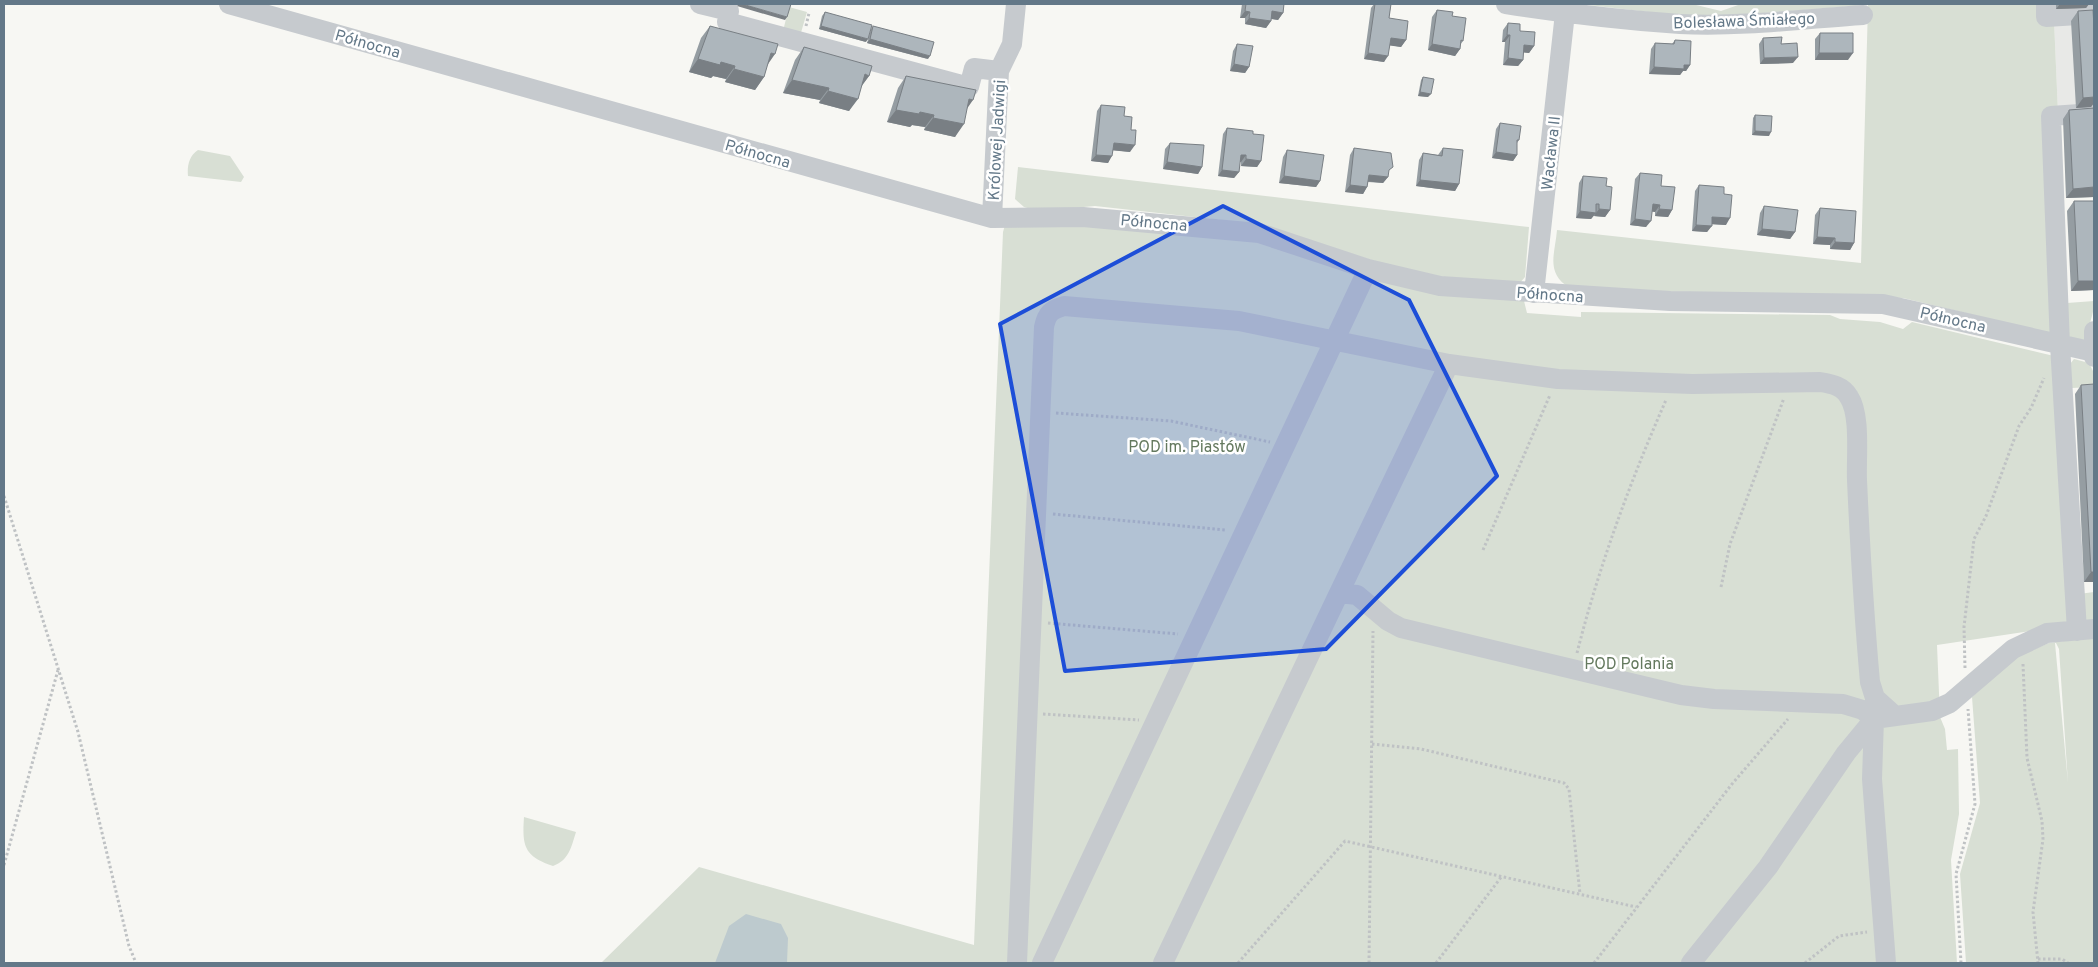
<svg xmlns="http://www.w3.org/2000/svg" width="2098" height="967" viewBox="0 0 2098 967" font-family="Overpass,sans-serif">
<style>
.built{fill:#e8e9e7}
.green{fill:#d8dfd4;fill-rule:evenodd}
.water{fill:#bdcace}
.lines{fill:none;stroke-linecap:round;stroke-linejoin:round}
.path{stroke:#bfc2c4;stroke-width:3;stroke-dasharray:2.5 2.5;stroke-linecap:butt}
.minor{stroke:#c6cace;stroke-width:20}
.wall{fill:#959da2}
.shaded-wall{fill:#797f84}
.building{fill:#adb6bc;stroke:#797f84}
.marked{fill:#1d4ed8;fill-opacity:0.2;stroke:#1d4ed8;stroke-width:4;stroke-linejoin:round}
.labels{text-anchor:middle;stroke-width:5;stroke-linejoin:round;paint-order:stroke}
.street-label{font-size:16px;fill:#637888;stroke:#fff}
.park-label{font-size:16px;fill:#64795e;stroke:#fff}
</style>
<rect width="100%" height="100%" fill="#f7f7f3"/>
<path class="built" d="M2094,17V110L2058,113L2054,20Z"/>
<path class="green" d="M1580,4H1692L1721,11L1741,4H2040L2054,20L2058,113L2053,334L1903,298L1665,293L1570,288C1545,273 1555,254 1557,230L1861,263L1868,5L1714,17L1666,14Z
M789,7L807,12L800,36L783,31Z
M198,150L230,156L244,177L241,182L188,176C187,166 189,156 198,150Z
M1018,167L1529,227L1525,277L1519,284L1437,277L1371,260L1258,224L1095,206L1038,211L1024,207L1015,199Z
M1076,223L1254,240L1373,278L1524,301L1527,313L1581,317V312L1830,315L1840,319L1880,322L1903,329L1912,322L2058,357L2071,625L1937,645L1940,717L1945,729L1947,750L1958,749L1959,814L1951,860L1957,963H601L699,867L974,945L1003,232L1005,225Z
M2094,301C2094,318 2087,326 2085,343L2069,338L2067,303Z
M2074,359L2089,363L2094,373V387L2072,388L2070,364Z
M2094,592V623H2087L2079,594Z
M2094,637V963H1966L1960,874L1980,803L1972,697L2014,658L2049,643ZM2056,643L2059,649L2068,783L2055,643Z
M524,817L576,832C571,848 569,860 553,866C524,856 522,846 524,817Z"/>
<path class="water" d="M746,914L781,924L788,938L787,963H715L729,926Z"/>
<g class="lines">
<path class="path" d="M806,26L809,13
M1056,413L1171,421L1270,442
M4,496L78,732L129,946L136,963
M1053,514L1226,530
M1483,550L1550,395
M1721,587L1730,544L1784,398
M1048,623L1178,634
M1577,653C1599,566 1630,482 1666,400
M2023,664L2027,758L2042,821L2043,839L2033,912L2038,963
M1965,668L1964,627L1974,539L1986,516L2019,426L2031,408L2044,378
M1043,714L1139,720
M1372,744L1421,749L1564,783L1569,789L1580,894
M4,865L58,670
M2038,959H2062L2068,963
M1238,963L1345,841L1636,907
M1369,963L1373,631
M1436,963L1502,876
M1594,963L1732,784L1788,719
M1805,963L1839,936L1867,932
M1961,963L1956,874L1975,804L1968,709"/>
<path class="minor" d="M229,4L992,218L1083,217L1259,233L1368,269L1440,286L1670,301L1883,304L2094,352
M700,4L729,11L727,22L969,87L974,68L999,71
M1506,4C1563,13 1622,20 1680,24C1740,27 1803,19 1863,15
M2046,4V17L2094,14
M992,218L999,71L1012,44L1016,4
M1534,293L1565,13
M2094,331V357
M1339,593L1449,364L1558,379L1692,384L1820,382C1832,384 1843,386 1849,397C1861,415 1856,458 1857,480C1860,547 1864,615 1870,682L1875,698L1895,716
M2077,631L2060,345L2051,116L2094,113
M1874,719L1872,779L1886,963
M1017,963L1044,327C1047,313 1051,310 1064,306L1239,321L1449,364
M1042,963L1368,269
M1163,963L1339,593L1357,595L1388,621L1401,628L1681,695L1714,699L1843,704L1863,710L1874,719
M1691,963L1768,867L1846,753L1874,719L1932,711L1950,703L2013,649L2047,633L2094,629"/>
</g>
<path class="wall" d="M1242,4H1284L1283,13L1278,20L1271,19V21L1266,28L1245,24V18H1240Z
M1374,4H1391L1389,18L1406,40L1401,47L1390,45L1384,62L1364,59L1371,8Z
M2056,4H2089L2086,8L2056,9Z
M1437,10L1452,16L1463,41L1460,45V49L1455,56L1428,50L1432,17Z
M2078,11L2094,27V103L2091,107L2076,108L2071,21Z
M825,12L866,42L819,29L822,16Z
M1508,23L1520,31L1534,46L1529,53L1523,52V60L1518,66L1503,65L1505,42H1502L1503,30Z
M710,26L767,65L764,77L755,90L725,82L726,79L713,76L711,78L689,72L701,38Z
M873,26L928,59L867,43L871,29Z
M1820,33L1848,60H1815V39Z
M1763,38L1781,44L1793,63L1760,64L1759,44Z
M1675,40L1690,65L1686,71H1683L1680,75L1649,74L1651,49L1655,43L1672,44Z
M1237,44L1249,67L1245,73L1230,71L1233,51Z
M804,47L869,76L861,87L849,111L819,103L820,100L783,93L795,60Z
M906,76L967,109L955,137L924,130L925,127L912,125L910,127L887,122L898,88Z
M1423,77L1428,97L1418,96L1421,80Z
M1101,105L1124,116L1131,130L1130,152L1113,150L1108,163L1091,161L1097,111Z
M2094,108V197L2066,198L2063,119L2069,110Z
M1755,115L1769,136L1752,135L1753,118Z
M1500,123L1519,140L1517,143V155L1513,161L1492,158L1496,129Z
M1227,128L1253,134L1261,161L1257,167L1241,166V162H1240L1239,172L1234,178L1218,176L1223,134Z
M1170,143L1202,167L1198,174L1163,169L1165,149Z
M1354,148L1388,173V177L1383,183L1368,182L1367,187L1363,194L1345,192L1350,155Z
M1443,148L1459,184L1455,191L1416,186L1419,160L1423,153L1438,155Z
M1287,150L1320,181L1316,187L1279,183L1283,157Z
M1640,173L1661,186L1672,210L1668,217L1655,216V212L1652,211L1646,227L1630,225L1635,179Z
M1583,176L1606,186L1610,210L1605,217L1594,216L1595,214L1591,219L1576,218L1579,183Z
M1699,185L1724,194L1726,225L1712,224L1707,232L1692,231L1695,191Z
M2074,201H2094V290L2071,291L2067,211Z
M1764,206L1795,232L1790,239L1757,235L1760,213Z
M1820,208L1854,243L1850,250L1830,249V245L1813,244L1815,215Z
M2081,385L2094,582H2084L2075,394Z"/>
<path class="shaded-wall" d="M739,4H742L787,17L785,20L737,6Z
M2060,4H2089L2086,8L2056,9Z
M1245,11L1250,12L1245,18H1240Z
M1272,11L1283,13L1278,20L1267,18Z
M1249,18L1271,21L1266,28L1245,24Z
M821,26L868,39L866,42L819,29Z
M1507,35H1510L1505,42H1502Z
M1391,38L1406,40L1401,47L1386,45Z
M870,39L930,56L928,59L867,43Z
M1432,44L1460,49L1455,56L1428,50Z
M1524,45L1534,46L1529,53L1520,52Z
M771,53L775,54L766,67Z
M1368,53L1388,56L1384,62L1364,59Z
M1819,53H1853L1848,60H1815Z
M1798,57L1793,63L1760,64L1764,58Z
M1508,58L1523,60L1518,66L1503,65Z
M698,59L721,62L735,66L726,79L713,76L711,78L689,72Z
M1234,64L1249,67L1245,73L1230,71Z
M1684,65H1690L1686,71H1683L1680,75L1649,74L1654,67Z
M734,69L764,77L755,90L725,82Z
M865,74L869,76L860,88Z
M792,80L829,88L820,100L783,93Z
M828,91L858,99L849,111L819,103Z
M1420,92L1431,94L1428,97L1418,96Z
M2094,97V103L2091,107L2076,108L2083,98Z
M969,99L973,100L964,113Z
M896,110L920,112L934,115L925,127L912,125L910,127L887,122Z
M933,118L964,124L955,137L924,130Z
M1755,131L1771,132L1769,136L1752,135Z
M1114,143L1135,145L1130,152L1109,150Z
M1496,152L1517,155L1513,161L1492,158Z
M1096,155L1112,156L1108,163L1091,161Z
M1241,155H1246L1241,162L1236,161Z
M1246,159L1261,161L1257,167L1241,166Z
M1167,162L1202,167L1198,174L1163,169Z
M1222,170L1239,172L1234,178L1218,176Z
M1369,175L1388,177L1383,183L1364,181Z
M1284,176L1320,181L1316,187L1279,183Z
M1420,180L1459,184L1455,191L1416,186Z
M1350,185L1367,187L1363,194L1345,192Z
M2094,187V197L2066,198L2073,189Z
M1653,204L1660,205L1655,212L1648,211Z
M1599,209L1610,210L1605,217L1594,216Z
M1659,209L1672,210L1668,217L1655,216Z
M1580,211L1596,213L1591,219L1576,218Z
M1712,217L1730,218L1726,225L1708,224Z
M1635,219L1651,221L1646,227L1630,225Z
M1696,225L1712,226L1707,232L1692,231Z
M1762,229L1795,232L1790,239L1757,235Z
M1817,237L1835,238L1830,245L1813,244Z
M1835,242L1854,243L1850,250L1830,249Z
M2078,281H2094V290L2071,291Z
M2091,572H2094V582H2084Z"/>
<path class="building" d="M742,4H791L787,17Z
M1246,4H1284L1283,13L1272,11L1271,21L1249,18L1250,12L1245,11Z
M1375,4H1391L1389,18L1408,21L1406,40L1391,38L1388,56L1368,53Z
M1437,10L1453,12L1452,16L1466,18L1463,41L1461,40L1460,49L1432,44Z
M2093,10L2094,27V97L2083,98L2078,11Z
M825,12L872,25L868,39L821,26Z
M1508,23L1520,24V31L1535,32L1534,46L1524,45L1523,60L1508,58L1510,35H1507Z
M710,26L778,44L775,54L771,53L764,77L734,69L735,66L721,62L720,65L698,59Z
M873,26L934,42L930,56L870,39Z
M1820,33H1853V53H1819Z
M1782,37L1781,44L1797,43L1798,57L1764,58L1763,38Z
M1675,40L1691,41L1690,65H1684V69L1654,67L1655,43L1674,44Z
M1237,44L1253,46L1249,67L1234,64Z
M804,47L872,66L869,76L865,74L858,99L828,91L829,88L792,80Z
M906,76L976,90L973,100L969,99L964,124L933,118L934,115L920,112L919,114L896,110Z
M1423,77L1434,79L1431,94L1420,92Z
M1101,105L1125,107L1124,116L1132,117L1131,130H1136L1135,145L1114,143L1112,156L1096,155Z
M2094,108V187L2073,189L2069,110Z
M1755,115L1772,116L1771,132L1755,131Z
M1500,123L1521,126L1519,140H1517V155L1496,152Z
M1227,128L1253,131V134L1264,135L1261,161L1246,159V155H1241L1239,172L1222,170Z
M1170,143L1204,145L1202,167L1167,162Z
M1354,148L1391,153L1393,167L1389,170L1388,177L1369,175L1367,187L1350,185Z
M1443,148L1463,150L1459,184L1420,180L1423,153L1442,156Z
M1287,150L1324,155L1320,181L1284,176Z
M1640,173L1662,175L1661,186L1675,187L1672,210L1659,209L1660,205L1653,204L1651,221L1635,219Z
M1583,176L1607,178L1606,186L1612,187L1610,210L1599,209V204H1596V213L1580,211Z
M1699,185L1724,187V194L1732,195L1730,218L1712,217V226L1696,225Z
M2074,201H2094V281H2078Z
M1764,206L1798,210L1795,232L1762,229Z
M1820,208L1856,211L1854,243L1835,242V238L1817,237Z
M2094,384V572H2091L2081,385Z"/>
<path class="marked" d="M1223,206L1409,300L1497,476L1326,649L1065,671L1000,324Z"/>
<g class="labels">
<g class="street-label">
<text transform="translate(1744 20) rotate(-2)" y="6">Bolesława Śmiałego</text>
<text transform="translate(368 43) rotate(16)" y="6">Północna</text>
<text transform="translate(996 140) rotate(-87)" y="6">Królowej Jadwigi</text>
<text transform="translate(758 153) rotate(16)" y="6">Północna</text>
<text transform="translate(1550 153) rotate(-84)" y="6">Wacława II</text>
<text transform="translate(1154 222) rotate(5)" y="6">Północna</text>
<text transform="translate(1550 294) rotate(4)" y="6">Północna</text>
<text transform="translate(1953 319) rotate(13)" y="6">Północna</text>
</g>
<g class="park-label">
<text x="1187" y="452">POD im. Piastów</text>
<text x="1629" y="669">POD Polania</text>
</g>
</g>
<rect width="2098" height="967" fill="none" stroke="#637888" stroke-width="10"/>
</svg>
